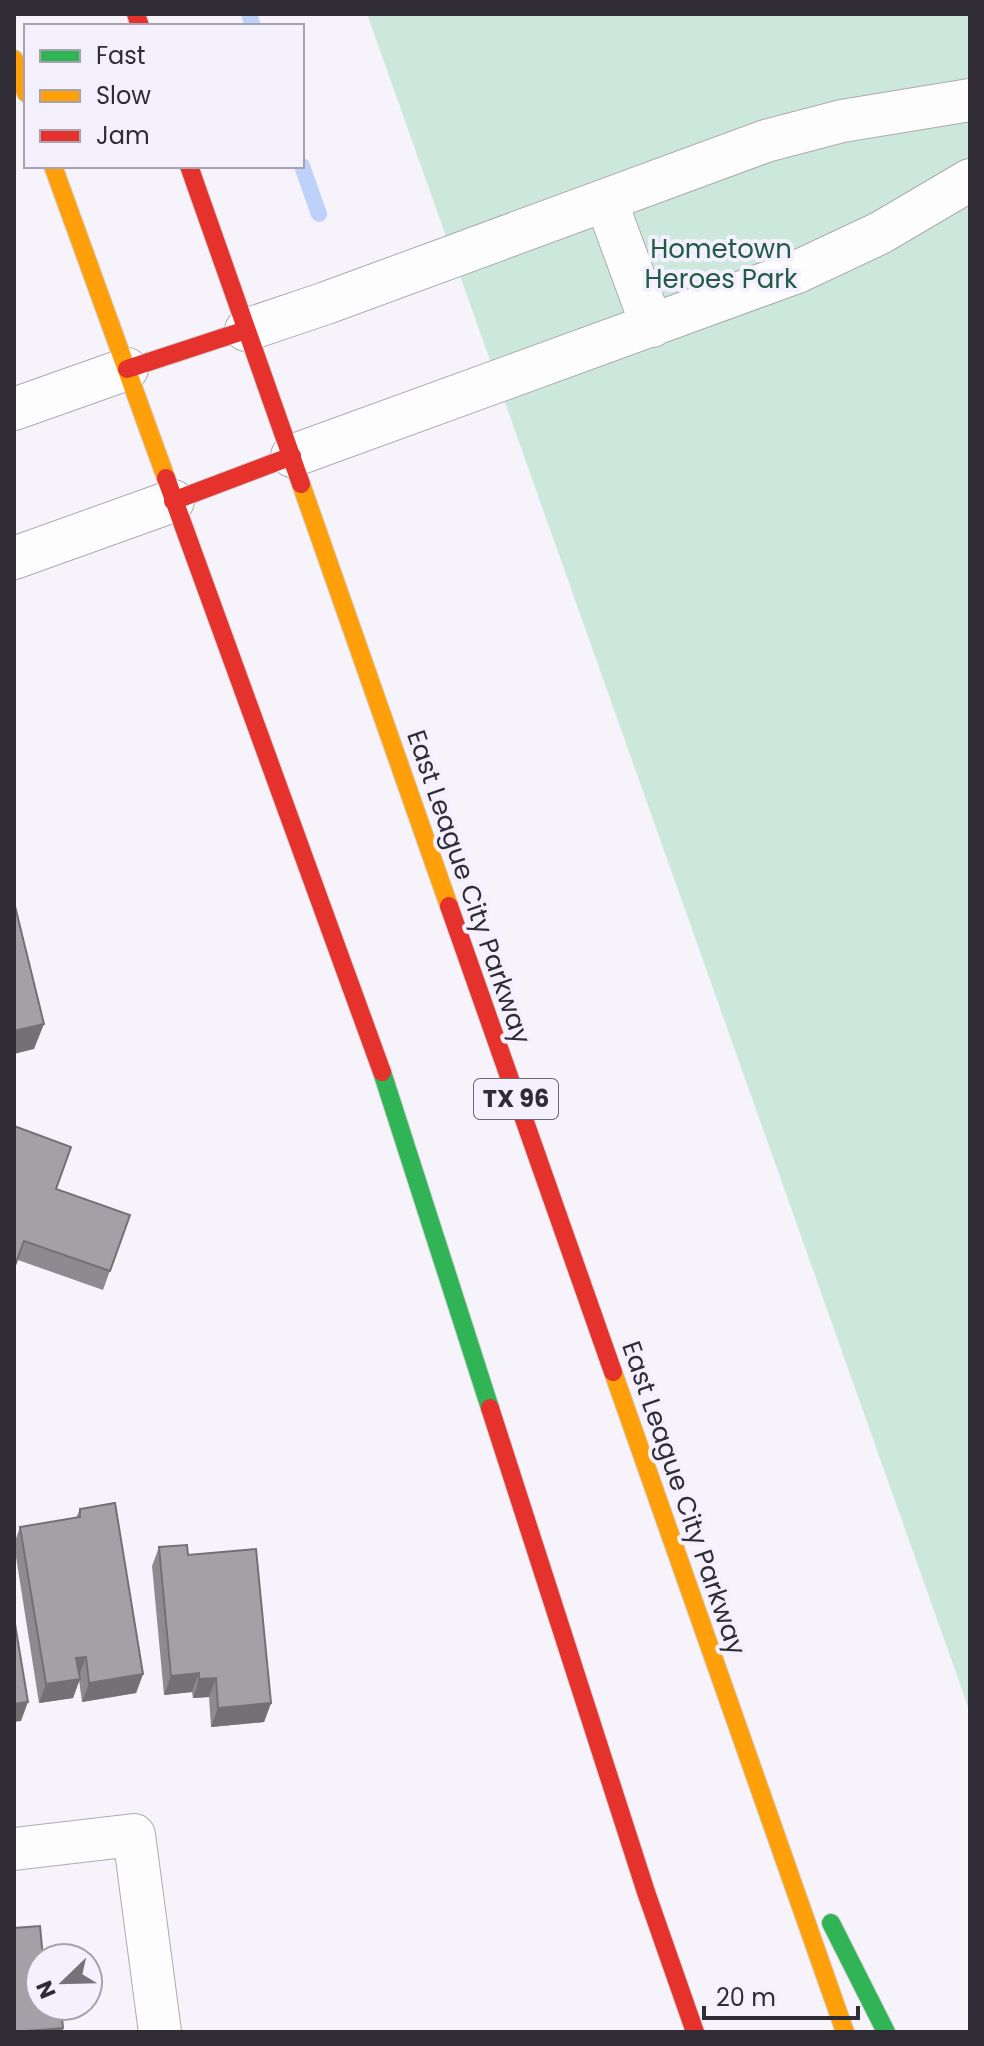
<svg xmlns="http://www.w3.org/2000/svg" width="984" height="2046" viewBox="0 0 984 2046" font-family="Poppins,sans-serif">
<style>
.green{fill:#cce8dd}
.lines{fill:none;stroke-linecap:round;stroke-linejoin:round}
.stream{stroke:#bed1fb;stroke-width:16}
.street-casing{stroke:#adaab1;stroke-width:44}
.fast-casing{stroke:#d2d1d5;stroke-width:20}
.slow-casing{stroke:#d2d1d5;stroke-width:20}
.jam-casing{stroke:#d2d1d5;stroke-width:20}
.street{stroke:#fefdfe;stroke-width:42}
.fast{stroke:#30b455;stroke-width:18}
.slow{stroke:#ff9f0a;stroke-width:18}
.jam{stroke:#e5322d;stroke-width:18}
.wall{fill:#8e8a8f}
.shaded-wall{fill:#747074}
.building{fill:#a5a0a6;stroke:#747074;stroke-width:2}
.labels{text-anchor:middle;stroke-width:8;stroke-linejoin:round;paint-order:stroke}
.shield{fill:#f5f0fe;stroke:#6b6771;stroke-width:2}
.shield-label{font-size:24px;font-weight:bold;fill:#302c35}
.park-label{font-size:26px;fill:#225b45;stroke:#f5f0fe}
.street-label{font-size:26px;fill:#302c35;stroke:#f5f0fe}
</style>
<rect width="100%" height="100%" fill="#f6f4fa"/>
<path class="green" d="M367,14H970V1712Z"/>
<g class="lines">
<path class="stream" d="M249,14L253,26
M302,166L319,214"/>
<defs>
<path id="street" d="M606,201L652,326
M246,330L326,303L766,141L842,121L970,100
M14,409L127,369
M292,456L797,272L880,233L970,180
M14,558L173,501
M14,1849L134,1835L160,2032"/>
<path id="fast" d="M382,1072L490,1408
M831,1923L886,2032"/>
<path id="slow" d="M14,59L26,93
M53,166L166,478
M301,484L449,906
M613,1372L845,2032"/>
<path id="jam" d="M136,14L140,26
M189,166L301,484
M127,369L246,330
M166,478L382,1072
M173,501L292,456
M449,906L613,1372
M490,1408L646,1892L695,2032"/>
</defs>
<use href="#street" class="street-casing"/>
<use href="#fast" class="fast-casing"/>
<use href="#slow" class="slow-casing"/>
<use href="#jam" class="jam-casing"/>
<use href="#street" class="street"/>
<use href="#fast" class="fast"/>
<use href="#slow" class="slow"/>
<use href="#jam" class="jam"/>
</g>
<path class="wall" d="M14,1126L56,1189L130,1215L103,1290L18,1260L14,1270Z
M80,1509L143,1674L136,1693L82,1702L79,1680L73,1698L39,1703L14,1544L20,1527L76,1518Z
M159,1547L188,1555L271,1703L264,1722L211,1727L209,1697L193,1698L192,1692L164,1695L152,1566Z"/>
<path class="shaded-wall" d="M44,1024L34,1049L14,1054V1031Z
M86,1657L79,1676L76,1658Z
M199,1673L192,1692L164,1695L171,1676Z
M143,1674L136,1693L82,1702L89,1683Z
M216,1678L209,1697L193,1698L199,1679Z
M80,1679L73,1698L39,1703L46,1684Z
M28,1702L21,1721L14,1722V1704Z
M271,1703L264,1722L211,1727L218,1708Z
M63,2028L62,2032H25Z"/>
<path class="building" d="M14,902L44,1024L14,1031Z
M14,1126L71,1147L56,1189L130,1215L110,1271L24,1241L14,1268Z
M115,1503L143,1674L89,1683L86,1657L76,1658L80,1679L46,1684L20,1527L80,1517V1509Z
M187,1545L188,1555L256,1549L271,1703L218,1708L216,1678L199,1679V1673L171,1676L159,1547Z
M14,1618L28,1702L14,1704Z
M40,1926L43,1958H40V2006H61L63,2028L14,2032V1928Z"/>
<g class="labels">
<rect class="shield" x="474" y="1079" width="84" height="40" rx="6"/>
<g class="shield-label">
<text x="516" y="1107">TX 96</text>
</g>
<g class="park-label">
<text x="721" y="258">Hometown<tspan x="721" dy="30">Heroes Park</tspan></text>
</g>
<g class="street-label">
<text transform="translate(469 887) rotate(71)" y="9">East League City Parkway</text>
<text transform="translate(684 1498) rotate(71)" y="9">East League City Parkway</text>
</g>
</g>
<rect width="984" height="2046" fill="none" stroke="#302c35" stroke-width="32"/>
<rect x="24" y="24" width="280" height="144" fill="#f5f0fe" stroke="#a6a2ae" stroke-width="2"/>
<rect x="40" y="50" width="40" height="12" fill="#30b455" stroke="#a6a2ae" stroke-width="2"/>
<text x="96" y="64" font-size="24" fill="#302c35">Fast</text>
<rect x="40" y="90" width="40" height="12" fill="#ff9f0a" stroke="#a6a2ae" stroke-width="2"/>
<text x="96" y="104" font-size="24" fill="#302c35">Slow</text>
<rect x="40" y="130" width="40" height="12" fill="#e5322d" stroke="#a6a2ae" stroke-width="2"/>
<text x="96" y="144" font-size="24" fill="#302c35">Jam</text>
<g transform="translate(64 1982) rotate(247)"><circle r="38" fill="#f5f0fe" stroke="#a6a2ae" stroke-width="2"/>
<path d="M0-6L14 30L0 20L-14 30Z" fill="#75727a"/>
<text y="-12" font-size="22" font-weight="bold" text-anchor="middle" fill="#302c35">N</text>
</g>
<path d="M704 2006v12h154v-12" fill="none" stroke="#302c35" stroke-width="4"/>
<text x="716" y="2006" font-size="24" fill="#302c35" stroke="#f5f0fe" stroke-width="6" paint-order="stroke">20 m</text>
</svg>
